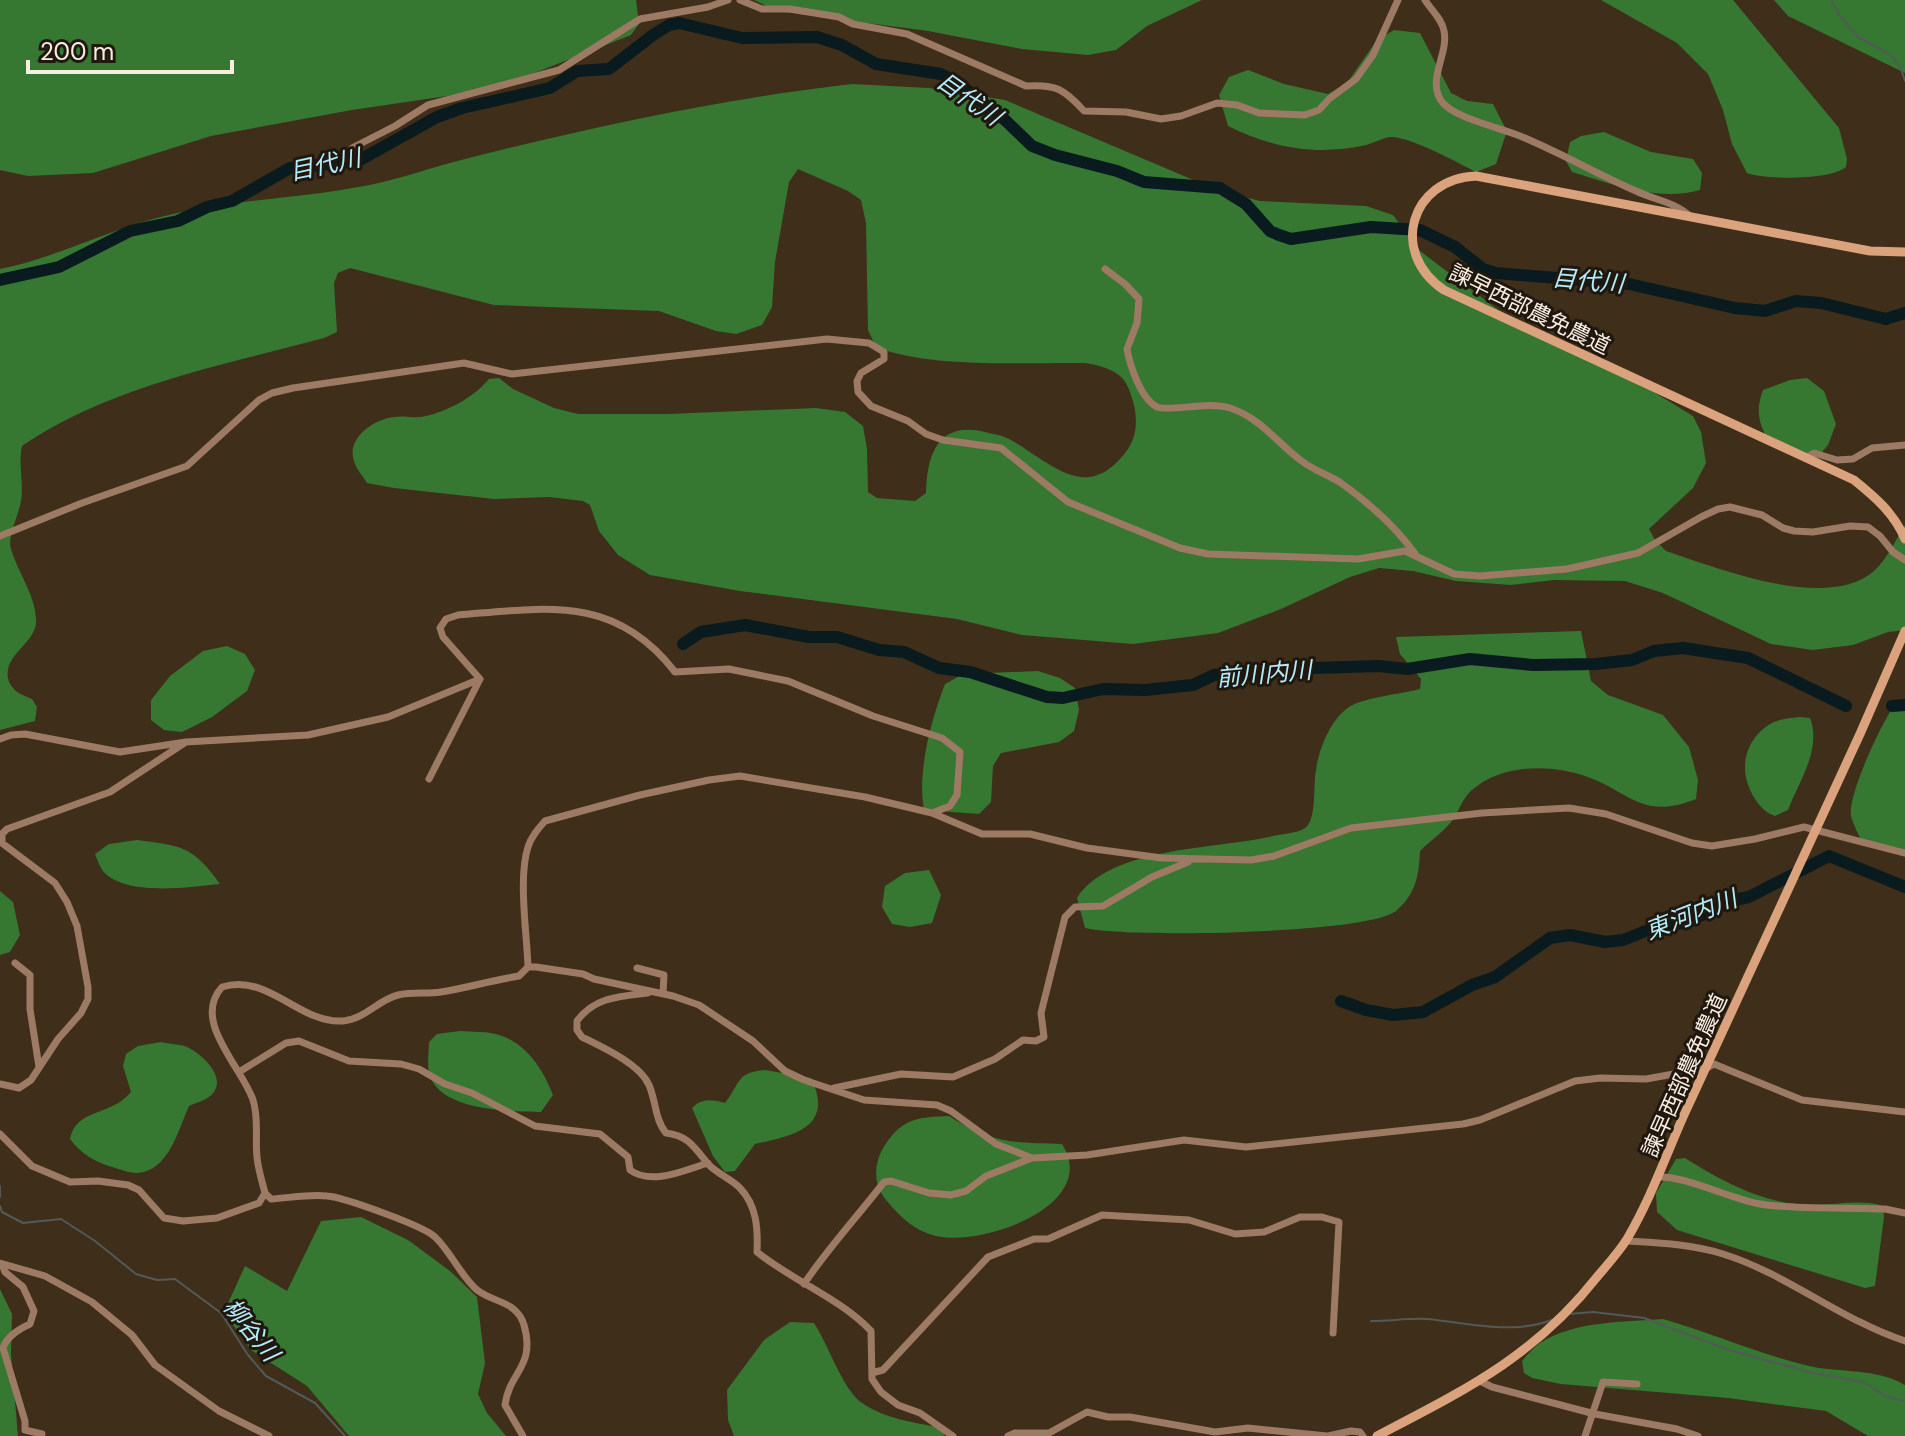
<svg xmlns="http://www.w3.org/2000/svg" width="1905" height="1436" viewBox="0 0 1905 1436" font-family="'DM Sans','Noto Sans JP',sans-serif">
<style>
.forest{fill:#367732}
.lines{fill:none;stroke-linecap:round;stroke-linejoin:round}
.stream{stroke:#525a59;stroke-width:2}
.river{stroke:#0a1b1f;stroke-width:12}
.street{stroke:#9d7a63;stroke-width:7}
.secondary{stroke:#daa27d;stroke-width:9}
.labels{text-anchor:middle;stroke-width:6;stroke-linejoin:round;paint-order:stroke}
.street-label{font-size:22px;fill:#f9ede1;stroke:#20180f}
.water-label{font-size:24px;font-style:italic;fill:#b3ecfb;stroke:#20180f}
</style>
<rect width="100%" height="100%" fill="#3f2e19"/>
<path class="forest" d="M0,0H636L639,24L631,35L537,72L481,91L352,110L211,136L93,173L28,176L0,170Z
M754,0H1202L1147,26L1116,50L1088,55L1022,49L928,31L777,11Z
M1601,0H1733L1839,128L1847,159L1846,167C1831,180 1766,180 1747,173L1732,144L1723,110L1708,74L1677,43Z
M1774,0H1905V73L1788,16Z
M1394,30L1420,33L1451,93L1467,101L1493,104L1507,131L1496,164L1476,172C1459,163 1407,135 1390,137C1382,138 1374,143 1366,145C1316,156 1273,148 1228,126L1219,95L1229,77L1248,70L1284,84L1328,94L1347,83L1377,40Z
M852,84L929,88L1005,100L1217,190L1260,201L1366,206L1393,215L1420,251L1513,321L1652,391L1693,416L1701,432L1706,463L1693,488L1649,529L1655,540L1666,551C1718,568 1833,615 1878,567C1889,555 1897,538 1905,525V630L1888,632L1853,645L1813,650L1771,644L1663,593L1625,581L1554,580L1511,585L1456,581L1413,571L1379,568L1350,577L1281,609L1218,633L1133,644L1022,635L957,619L740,591L650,575L618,555L599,531L590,505L583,501L549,497L494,499L394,488L367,483C363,476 356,469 354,461C346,438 374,419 394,417C405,415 415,419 426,416C448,411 474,397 489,379L499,378L513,389L554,408L578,414H668L816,408L845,412L863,426L867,449L868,492L877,498L915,501L926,493C927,454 938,421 985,432C993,434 1002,435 1009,439C1052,463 1087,506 1128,449C1141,429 1136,405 1127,385C1120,370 1099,365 1085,363C1023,362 933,369 876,347L868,330L866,223L861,200L848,191L798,169L789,182L775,262L772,307L762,325L736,334L716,331L659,311L494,305L350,268L338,273L334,283L337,332L324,338C223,365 110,386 22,446C18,464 24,483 21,501C19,515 7,536 11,549C18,573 35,594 36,619C38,644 0,654 9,682C15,693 20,694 32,699L37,707L35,721L0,730V269C60,257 113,227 173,214C242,198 314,198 383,182C411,175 437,166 465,159C592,127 721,99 852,84Z
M1604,132L1651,152L1693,159L1702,173L1700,190C1660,202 1611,184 1572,172L1566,161L1570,142L1581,136Z
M1807,378L1824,391L1836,424L1828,445L1816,459L1769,442C1759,424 1755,411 1763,390L1790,380Z
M1581,631L1591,681L1608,695L1663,715L1689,747L1698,780L1696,799C1642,821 1629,791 1585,776C1550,764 1502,764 1472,790C1463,797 1459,811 1452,821C1443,832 1430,841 1420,851C1419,875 1416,894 1396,911C1368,934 1125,938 1085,928L1077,898C1109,847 1215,849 1269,837C1279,834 1296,834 1305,828C1317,820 1313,784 1316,770C1319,748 1331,719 1349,707C1365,697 1401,694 1420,689L1421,679L1400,654L1396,637Z
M227,646L245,654L255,670L247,691L212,717L182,732L164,730L151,720V700L170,676L203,651Z
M1038,671L1060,678L1075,688L1079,710L1074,731L1059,742L1001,753L993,766L991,802L979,814L924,810C917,772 931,720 945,684L963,674Z
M1905,703V853L1861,840C1858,833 1853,824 1851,816C1847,796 1882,722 1895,704Z
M1799,717L1810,718C1822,749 1799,781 1788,810L1775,816C1763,812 1756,802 1750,790C1738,764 1748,735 1774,722C1781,719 1791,718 1799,717Z
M137,840C182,846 193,846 220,884C190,887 125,897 103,871C100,867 97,859 95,854L109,844Z
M929,870L941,895L932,923L910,927L892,924L882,907L885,886L905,873Z
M0,891L13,902L20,935L10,952L0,955Z
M460,1031C472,1032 487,1031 499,1035C527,1043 544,1071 553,1095L541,1112C511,1111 439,1112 429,1073C427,1064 429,1051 429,1042L437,1034Z
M161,1042C169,1044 180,1044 187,1047C200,1053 222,1072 216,1088C212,1099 198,1102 189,1106C178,1130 169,1171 137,1173C129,1173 119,1169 112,1167C95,1162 80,1153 70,1139C76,1108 110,1117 131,1092L123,1066L126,1054L138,1046Z
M765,1070L811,1078C835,1127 794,1136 755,1144L735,1171L725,1172L713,1156L692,1108C701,1098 712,1099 725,1103C741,1083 735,1073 765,1070Z
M949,1116C992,1144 1012,1142 1062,1144C1101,1205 983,1247 936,1236C915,1231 900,1217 887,1201C874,1186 873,1167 882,1150C900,1119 916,1117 949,1116Z
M1685,1158C1725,1183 1765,1205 1814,1205C1836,1205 1862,1199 1883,1206L1884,1217L1875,1286L1865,1288L1677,1230L1657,1212L1656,1193L1676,1159Z
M361,1217L408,1240L450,1271L477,1297L485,1363L478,1394L487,1413L506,1436H349L307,1386L251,1350L224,1312L245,1266L287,1291L321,1221Z
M0,1289L12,1314L11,1355L18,1436H0Z
M1663,1319C1712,1333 1759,1354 1809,1366C1841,1373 1876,1368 1905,1385V1436H1868L1826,1411L1728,1398L1561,1384L1532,1378L1524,1373L1522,1361C1527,1355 1533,1348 1540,1343C1574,1321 1623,1322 1663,1319Z
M790,1322L814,1323C828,1344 843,1390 862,1403C884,1418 914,1423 939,1427L945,1436H734L728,1420L727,1390L764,1340Z"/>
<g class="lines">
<path class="stream" d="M1831,0L1840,16L1858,37L1891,55L1901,69L1905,81
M0,1186V1197
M0,1206L2,1212L23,1223L61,1219L95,1241L136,1274L157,1280L175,1279L221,1313L248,1355L266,1376L315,1403L345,1436
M1569,1314L1593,1312L1644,1318L1726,1349L1808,1372L1864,1382L1887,1397L1905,1401
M1371,1321C1390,1321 1408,1318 1427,1319C1470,1323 1510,1335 1552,1320"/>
<path class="river" d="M0,280L59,267L130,231L178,221L207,207L232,201L290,168L358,161L437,117L462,108L550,88L577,71L609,69L653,35L669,25L679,23L742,38L817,37L842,45L876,64L941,74L958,83L1005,120L1032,146L1055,155L1117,171L1144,182L1220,188L1246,204L1270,231L1279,235L1291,239L1371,227L1420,230L1455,247L1483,269L1496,273L1629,284L1735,308L1765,311L1796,301L1821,303L1886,319L1905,313
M683,644L701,632L745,625L809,637H837L879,650L904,652L939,668L970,672L1047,697L1063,698L1103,689L1145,690L1193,685L1214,675L1282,669L1379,666L1407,669L1470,659L1533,665L1596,664L1632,660L1654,651L1683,648L1748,658L1846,706
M1892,706L1905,705
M1341,1001L1366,1010L1393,1015L1423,1012L1472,985L1495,977L1550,938L1570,935L1605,942L1623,940L1656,927L1687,922L1734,900L1749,897L1829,856L1905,887"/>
<path class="street" d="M740,0L762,9H790L839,17L853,24L907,34L1026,86C1056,84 1064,89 1084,111L1126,112L1161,119L1181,116L1217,103L1237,105L1259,113L1305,115L1319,110L1329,99L1356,79L1373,55L1398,0
M1425,0C1431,10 1442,19 1444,31C1449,54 1426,80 1442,102C1456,119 1499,127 1520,136C1559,152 1597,174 1636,191C1655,200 1675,202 1691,217
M352,148L395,126L428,105L559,70L640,19L708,7L728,0
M1105,269L1125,284L1139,299L1137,323L1127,349C1130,366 1141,399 1157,407C1170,412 1207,401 1230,408C1261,418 1278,444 1303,462C1315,471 1329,475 1341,483C1369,503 1396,527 1416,555
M1805,458L1814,453L1837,460L1853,459L1872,448L1905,445
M0,536L82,503L187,466L259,400L272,393L293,388L464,363L512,374L827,339L869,343L884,352V359L861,373L857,381L858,392L871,406L908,421L926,434L943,440L1001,448L1068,502L1180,548L1208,554L1358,559L1405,551L1454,574L1480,576L1567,569L1638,553L1701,517L1718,509L1730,507L1762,515L1783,528L1794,531L1813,532L1850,526L1868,527L1880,536L1893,552L1905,560
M480,679L443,637L440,628L446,619L458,615C546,608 615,594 675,672L729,669L788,681L873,716L942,738L960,752L957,795L950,806L932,813
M0,739L11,735L25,734L120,752L186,742L308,735L388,717L480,679
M429,779L480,679
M15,963L30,975V1009L39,1067
M528,967C527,935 518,877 528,847C531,837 538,829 545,821L640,795L709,780L740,776L865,797L932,813L982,834H1030L1087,848L1162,858L1251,860L1274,856L1351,828L1482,813L1569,808L1606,814L1692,843L1712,846L1755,839L1804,827L1905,853
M637,968L664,975L663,993
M648,993C621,996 594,997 577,1021V1030L582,1037C602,1047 640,1064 649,1085C656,1101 655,1120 666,1133C690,1136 695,1149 709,1165C718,1174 731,1179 740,1188C757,1206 758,1229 757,1252C793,1281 841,1299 871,1331L872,1379L881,1392L898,1405L920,1413L953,1436
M239,1072L286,1043L299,1041L349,1061L401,1064L419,1069L445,1084L472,1093L535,1126L600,1134L628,1157L630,1170C652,1186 685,1170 708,1163
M0,1084L19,1088L31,1080L58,1039L81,1013L88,999V987L77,926L67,902L55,883L2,843V834L7,829L110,792L186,742
M834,1088L901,1074L953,1077L995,1059L1023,1040L1036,1041L1044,1037L1041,1013L1065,917L1075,907L1103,906L1152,877L1188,862
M0,1134L32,1166L70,1182L98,1181L128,1185L139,1190L164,1218L183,1221L217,1218L259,1203L265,1193C262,1181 258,1169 257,1157C255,1138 259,1118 253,1100C242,1067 191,1021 222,987C269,973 299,1024 343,1021C365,1019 378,1000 398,995C412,992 427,994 441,992C467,988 493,980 519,976L528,967H536L583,974L594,979L673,996L699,1005L753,1041L785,1071L804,1080L864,1100L937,1105L951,1111L996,1144L1032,1158
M1658,1177C1683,1175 1731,1199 1760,1204C1797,1210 1847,1207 1885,1209L1905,1213
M265,1193L271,1199C289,1198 309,1194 327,1196C343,1197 424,1226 435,1237C451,1252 460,1275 477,1290C494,1303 517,1301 524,1325C536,1367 509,1372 505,1405L523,1436
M1626,1241C1659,1243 1691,1244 1723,1254C1787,1274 1841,1320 1905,1341
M0,1263L45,1276L92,1302L132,1335L155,1365L219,1411L269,1436
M2,1264L5,1272L23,1287L34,1311L30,1324C19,1329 7,1336 3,1348L25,1421V1430
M804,1284C828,1248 858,1216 884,1182L891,1181L929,1193L951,1195L966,1191L986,1176L1032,1158L1087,1155L1184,1140L1246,1147L1463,1124L1480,1120L1575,1081L1600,1078L1646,1079L1707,1068L1714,1064L1802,1100L1905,1112
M872,1373L883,1370L988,1257L1034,1239H1048L1102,1215L1189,1220L1235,1234L1264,1232L1300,1217H1322L1339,1222L1333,1333
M1480,1381L1492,1387L1595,1414L1677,1429L1698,1436
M25,1430L42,1434
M1008,1436L1015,1433H1049L1087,1412L1108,1417H1130L1215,1432L1248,1428L1327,1436
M1328,1436L1351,1431L1360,1432L1363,1436
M1585,1436L1603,1382L1637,1384"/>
<path class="secondary" d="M1905,252L1870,251L1476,176C1410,179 1389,253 1444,290L1854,480C1875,497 1894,513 1905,539
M1377,1436C1465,1390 1534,1357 1597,1277C1607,1265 1619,1252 1627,1239C1650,1200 1665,1158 1683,1117L1860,734L1905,631"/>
</g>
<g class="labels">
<g class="street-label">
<text transform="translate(1530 309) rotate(26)" y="8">諫早西部農免農道</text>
<text transform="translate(1684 1075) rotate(-66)" y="8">諫早西部農免農道</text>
</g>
<g class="water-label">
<text transform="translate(969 99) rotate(35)" y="8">目代川</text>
<text transform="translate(325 165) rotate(-12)" y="8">目代川</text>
<text transform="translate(1588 281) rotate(5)" y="8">目代川</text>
<text transform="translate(1264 674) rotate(-5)" y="8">前川内川</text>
<text transform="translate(1691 915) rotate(-21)" y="8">東河内川</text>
<text transform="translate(251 1330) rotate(51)" y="8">柳谷川</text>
</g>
</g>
<path d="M28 60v12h204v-12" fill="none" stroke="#f9ede1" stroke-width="4"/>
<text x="40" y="60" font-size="24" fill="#f9ede1" stroke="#20180f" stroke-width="6" paint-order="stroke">200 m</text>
</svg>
